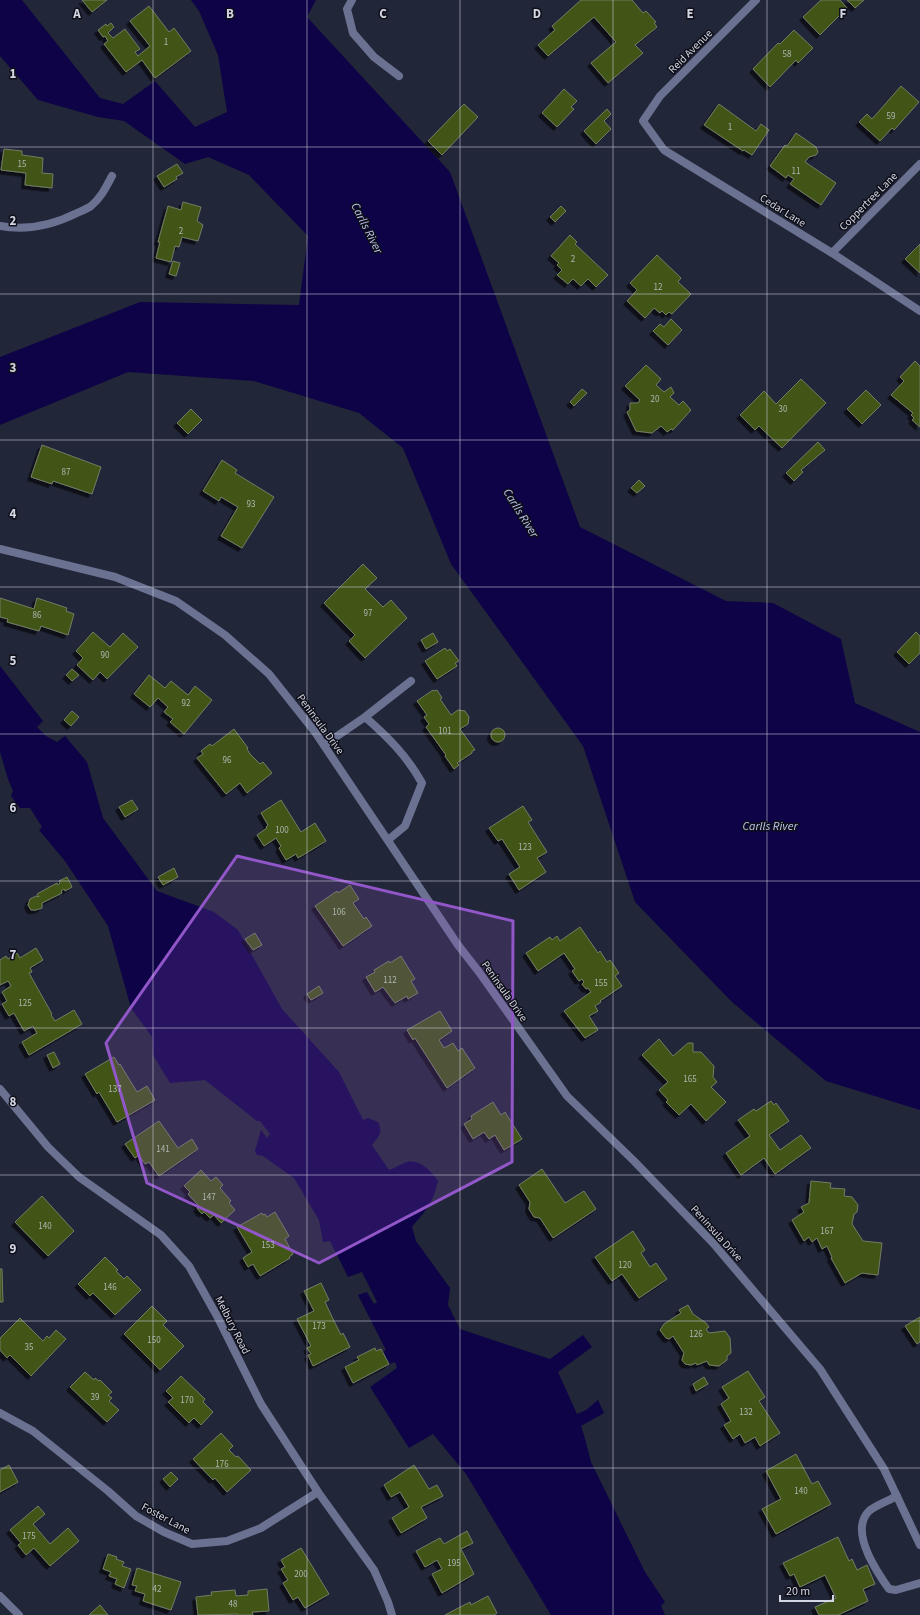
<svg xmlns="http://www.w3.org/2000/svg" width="920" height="1615" viewBox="0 0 920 1615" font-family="'Source Sans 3',sans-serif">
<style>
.water{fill:#0d0346}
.building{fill:#405415;stroke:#737d65;filter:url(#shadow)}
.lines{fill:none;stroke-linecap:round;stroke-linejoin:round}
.service{stroke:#6b7191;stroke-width:8}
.minor{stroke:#6b7191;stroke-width:8}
.marked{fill:#9156c8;fill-opacity:0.2;stroke:#9156c8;stroke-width:3;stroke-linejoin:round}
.grid{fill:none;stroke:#d3d6e3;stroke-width:1;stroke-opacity:0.55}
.labels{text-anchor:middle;stroke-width:3;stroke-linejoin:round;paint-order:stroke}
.number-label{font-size:9px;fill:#aeb6b0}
.street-label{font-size:11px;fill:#d3d6e3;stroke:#0e0f18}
.water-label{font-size:12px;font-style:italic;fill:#bfc7f0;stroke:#0e0f18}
.grid-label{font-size:13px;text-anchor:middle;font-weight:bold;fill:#d3d6e3;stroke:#0e0f18;stroke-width:3;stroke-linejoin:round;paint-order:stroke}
</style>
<defs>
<filter id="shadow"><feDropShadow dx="-3.5" dy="3.5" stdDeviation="0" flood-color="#0009"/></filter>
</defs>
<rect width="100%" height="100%" fill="#222639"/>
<path class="water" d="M0,0H22L100,98L123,104L155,81L195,127L227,112L218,55L199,11L191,0H316L307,17L450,172L580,527L726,601L773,603L841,639L855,703L920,732V1110L826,1081L732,1002L635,902L583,746L451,564L403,448L359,413L254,381L128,372L0,425V357L140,302L299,305L308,236L249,175L208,157L185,164L124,121L98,117L38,100L0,56Z
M0,666L43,721L37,727L46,736L57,742L65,736L87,762L103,818L157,891L214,912L238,930L282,1009L339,1072L363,1120L368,1118L378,1122C383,1133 379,1136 372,1145L389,1170C395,1168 401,1164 407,1162C420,1159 431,1171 438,1181C432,1205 427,1209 412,1227L416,1241L450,1288L448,1305L460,1329L550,1359L583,1335L592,1347L558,1372L577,1414L586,1410L598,1400L604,1413L581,1426L584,1435L591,1462L645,1572L665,1602L661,1606L665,1615H551L466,1474L433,1434L409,1448L370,1387L397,1368L395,1362L389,1364L383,1352L386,1350L358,1295L367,1292L374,1304L377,1302L362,1272L348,1277L330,1241L323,1242L319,1220L294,1178L263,1156L257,1155L255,1151L261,1130L267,1138L270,1134L260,1121H257L205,1080L170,1083L153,1055L152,1037L131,1008L108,926L65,861L39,830L42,827L30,808H20L11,796L13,791L8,779L0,752Z"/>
<path class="building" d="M82,0H107L92,12Z
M581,0H632L643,13L646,11L656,22L654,23L657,27L635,45L643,53L608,83L591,63L616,42L594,17L548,56L538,45L555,30L552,26Z
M821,0H840L847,8L820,35L803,17Z
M847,0H864L855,8Z
M149,6L169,32L174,28L191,51L155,78L142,60L126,72L104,44L108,41L105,36L103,37L98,30L106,24L107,26L111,23L114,27L108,33L113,38L125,29L140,49L135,52L138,56L150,46L130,21Z
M794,30L813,48L798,63L796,60L770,87L753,69L778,43L780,44Z
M901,86L919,102L894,130L892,128L880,141L859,122L867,114L872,119Z
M564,89L577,101L571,107L574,109L557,127L542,113Z
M464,104L478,117L442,155L428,141Z
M719,104L756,131L761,124L769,130L752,155L744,150L743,151L704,125Z
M607,109L611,114L604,121L611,129L596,144L584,131Z
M796,133L816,147L818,152L816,155L809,157L805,162L836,183L821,205L790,184L794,179L788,175L786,178L770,166L785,145L787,146Z
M4,149L22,151V155L43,158L42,173L53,174L52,188L25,185L26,173L1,170Z
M177,164L183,173L176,177L177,179L164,187L157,176Z
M183,202L201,207L197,221L203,225L198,241L182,237L179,247L175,246L171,262L156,258L160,242H158L168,206L181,210Z
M561,206L566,211L555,222L550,217Z
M570,235L577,242L575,244L608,275L596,287L588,279L581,286L573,279L568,284L557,275L562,270L557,265L559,263L551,256Z
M920,244V273L905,259Z
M657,255L681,278L678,282L691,294L672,314L669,312L666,315L662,311L660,313L654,308L645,318L627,301L637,290L630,283Z
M173,261L180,263L176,276L169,274Z
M671,319L682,330L668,345L653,331L660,324L664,327Z
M915,361L920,366V427L912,420L914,418L911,415L913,413L891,395L904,381L900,377Z
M646,365L661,379L656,385L664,392L671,387L674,393L670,397L679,405L683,401L691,410L673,430L671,429L667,432L661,426L652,433L636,431L627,412L630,410V403H638L640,400L625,386Z
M801,379L826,403L782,448L759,426L755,430L740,415L764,391L776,404Z
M582,389L587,393L574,406L570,402Z
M866,390L881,405L862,424L847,409Z
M191,409L202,420L188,434L177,423Z
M818,442L825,450L801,470L803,472L794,481L786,473Z
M42,445L101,467L92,494L53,481L52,484L31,477Z
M222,460L237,470L235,473L274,497L242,548L221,536L238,507L221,497L219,501L203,491Z
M639,480L645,486L637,493L631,488Z
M363,564L377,578L365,589L383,607L391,600L407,618L365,658L349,641L355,635L324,603Z
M0,598L34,609L37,598L67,608L66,611L74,614L68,635L41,626L39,631L7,622L8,619L0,617Z
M93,632L110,647L123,633L138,647L107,679L100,672L93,680L77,665L83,658L76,651Z
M916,632L920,636V653L909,664L897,652Z
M433,633L438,642L426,649L421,640Z
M445,648L447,651L450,649L459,661L455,663L457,666L437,679L425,661Z
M72,669L79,675L72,681L66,675Z
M149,675L165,688L171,681L188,695L195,686L212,700L184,734L170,722L173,719L164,712L168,707L158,698L150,707L134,694Z
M433,690L434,691L437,690L442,698L440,699L451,715L458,710L465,711L469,717L468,724L460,729L475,750L472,751V753L457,763L459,765L454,769L445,756L446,755L426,727L429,724L424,717L427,715L417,701Z
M72,711L79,717L71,726L64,720Z
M491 735a7 7 0 1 1 14 0a7 7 0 1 1-14 0Z
M234,729L248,748L247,749L250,754L260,764L263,762L272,773L247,793L240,783L226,794L197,758L203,754L201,751L210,744L212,746Z
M132,800L138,809L125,817L119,807Z
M281,800L301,832L315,823L326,841L298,858L296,854L286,860L279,848L281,846L276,838L264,846L257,835L267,828L266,827L268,825L261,813Z
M523,806L532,820L528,822L547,852L537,858L546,872L519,890L509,874L520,867L502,839L498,841L489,828Z
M174,868L178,877L163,885L158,877Z
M67,877L72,887L65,891L64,889L61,891L62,893L42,903V908L36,910H31L28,905L30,899L36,896L39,897L37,894L57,883L58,885L60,883L59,881Z
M350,885L359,899L353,903L364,919L366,917L372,926L343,946L315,906L337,891L338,893Z
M580,927L598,953L600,951L607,962L610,960L619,973L615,976L622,986L600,1001L601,1002L595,1006L598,1011L589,1016L598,1030L585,1038L564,1011L591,992L588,988L586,989L582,984L584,982L582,979L579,981L572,971L575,969L564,953L538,971L526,953L550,937L552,940L557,936L560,941Z
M255,933L262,945L253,950L245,939Z
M36,948L43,960L30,968L32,972L29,973L52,1014L51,1015L55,1021L74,1010L82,1024L29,1055L22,1042L37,1033L33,1026L24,1031L14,1013L9,1016L2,1004L7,1001L2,992L11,986L8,981L0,985V960L6,956L8,959L17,953L20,958Z
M401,956L415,979L411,981L418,993L408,999L407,996L395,1003L383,987L375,992L366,977L375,972L374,970L389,961L390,963Z
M319,986L323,993L311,1000L307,994Z
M440,1011L452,1031L439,1040L444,1048L453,1043L458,1051L462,1048L475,1068L447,1088L415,1038L413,1040L407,1030Z
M659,1039L673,1056L688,1043H693V1052H701L714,1066L713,1077L717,1082L711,1087L726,1102L706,1121L691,1104L679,1115L666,1102L668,1100L659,1090L668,1082L642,1055Z
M54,1052L60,1064L53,1068L47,1055Z
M114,1057L119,1065L120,1064L137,1092L147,1086L155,1100L117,1122L99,1092L97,1094L85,1074Z
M771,1101L774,1105L776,1103L789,1121L769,1135L780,1150L801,1135L811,1148L775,1174L764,1158L741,1175L726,1153L750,1136L738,1120L754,1109L756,1111Z
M493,1102L501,1115L505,1112L522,1139L504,1150L495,1135L489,1139L484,1132L473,1139L464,1124L472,1119L471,1116Z
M159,1121L178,1148L192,1139L198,1149L159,1176L149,1162L145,1164L139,1155L135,1158L125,1144Z
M542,1169L565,1203L584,1191L596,1209L553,1238L540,1218L534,1217L529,1209L530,1202L519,1185Z
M201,1170L211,1181L216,1177L223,1185L220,1188L231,1201L229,1203L235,1210L221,1223L214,1215L210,1218L204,1212L202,1214L197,1208L199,1206L188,1194L190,1192L184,1186Z
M811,1181L831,1183L830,1188L845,1189L844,1196L852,1197L858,1205L857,1212L854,1214L852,1224L863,1241L882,1243L878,1275L862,1273L845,1283L831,1258L832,1257L827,1246L822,1249L817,1238L812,1242L809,1237L804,1241L792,1220L804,1212L801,1207L809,1203Z
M42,1196L74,1231L48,1256L15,1222Z
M275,1212L289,1236L285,1239L293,1254L289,1257L290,1258L260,1276L253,1264L248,1267L243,1258L252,1252L237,1227L262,1213L263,1215L265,1214L267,1217Z
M633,1231L645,1250L641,1253L650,1267L656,1263L667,1279L639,1298L622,1274L612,1281L595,1257Z
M105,1257L118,1270L116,1271L124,1279L127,1276L141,1290L115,1315L93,1293L90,1296L78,1284Z
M0,1269H2L3,1302H0Z
M321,1283L329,1300L325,1302L333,1319L341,1335L343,1333L350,1347L313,1366L308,1355L311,1354L307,1348L311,1346L297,1319L314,1311L304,1291Z
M688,1305L693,1314L706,1323L709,1327L706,1329L709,1333L725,1331L730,1338L731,1353L727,1356V1360L719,1366L709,1365L707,1361L697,1365L696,1363L691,1365L685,1364L682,1360L684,1353L673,1336L669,1339L666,1338L660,1330L664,1324L681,1313L679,1310Z
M152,1306L167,1321L163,1325L184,1346L160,1370L124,1334Z
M920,1317V1342L917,1344L905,1326Z
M20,1318L43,1341L47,1336L49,1338L56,1330L66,1339L31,1376L10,1355L7,1358L0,1350V1338Z
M375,1348L376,1351L381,1349L389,1364L353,1383L345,1367L359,1360L357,1357Z
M748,1371L765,1397L759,1401L780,1433L760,1446L755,1437L745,1443L740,1434L733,1439L724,1425L731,1421L721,1404L729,1398L722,1387Z
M85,1372L94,1380L95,1378L99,1381L100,1380L112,1392L108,1395L112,1398L109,1401L119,1410L107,1422L70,1387Z
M181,1376L205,1399L203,1402L213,1412L201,1425L194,1418L189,1423L168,1402L173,1398L166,1391Z
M704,1377L708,1384L696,1391L693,1384Z
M221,1433L233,1446L229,1450L236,1457L238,1456L251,1470L227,1492L215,1478L213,1480L193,1459Z
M796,1454L812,1484L818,1481L831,1504L776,1534L762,1509L781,1499L766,1471Z
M9,1465L18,1482L0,1492V1470Z
M414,1465L429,1489L437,1485L443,1496L421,1507L427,1518L401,1533L392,1518L409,1507L400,1492L391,1497L384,1485Z
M171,1472L178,1479L170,1487L163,1479Z
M38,1506L45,1514L33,1524L50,1544L68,1528L79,1541L50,1566L34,1548L26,1555L18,1545L21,1543L10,1530Z
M467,1531L473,1543L461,1549L474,1574L442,1593L432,1574L442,1569L437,1560L425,1567L416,1551L440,1538L444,1544Z
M838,1537L849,1561L852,1559L857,1570L867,1565L875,1584L863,1589L868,1601L838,1615H819L815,1607L836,1598L825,1575L800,1587L794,1574L790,1576L783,1563Z
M301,1548L329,1594L305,1608L298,1597L293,1600L283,1583L288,1580L281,1569L285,1567L281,1560Z
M108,1554L117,1557L116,1559L124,1562L122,1566L131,1569L124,1588L115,1584L117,1579L109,1576L111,1572L103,1569Z
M137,1568L181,1582L171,1610L143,1601L145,1594L135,1591L137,1586L132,1585Z
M267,1589L269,1611L252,1612L253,1615H238L237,1614L198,1615L196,1597L212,1595L211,1592L235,1590L236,1596L248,1595V1591Z
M488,1596L497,1613L494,1615H445L470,1602L471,1605Z
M100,1605L108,1615H89Z"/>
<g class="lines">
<path class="service" d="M352,0L347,9L353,33L374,57L399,76
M365,717C388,737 407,756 422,783L405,826L388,840
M324,745L365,717L411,681
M897,1496C888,1501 876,1505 869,1511C849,1531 876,1571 889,1589L896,1590L920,1583"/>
<path class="minor" d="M756,0L660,96L643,121L664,150L832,253L920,311
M0,226C27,231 53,225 77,213C81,211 87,209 91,206C101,198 106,187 112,176
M832,253L920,164
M0,549L115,577L176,601L225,635L269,674L315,732L458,945L479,972L567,1096L634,1161L713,1243L820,1369L884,1469L920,1545
M0,1089L48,1147L79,1177L161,1235L189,1266L217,1316L261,1404L318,1492L374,1570L388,1602L392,1615
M0,1413L33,1431L108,1491L136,1516L164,1532L192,1544L227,1541L261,1528L318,1492
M0,1596L19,1615"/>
</g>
<path class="marked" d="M237,856L513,921L512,1162L319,1263L147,1183L106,1043Z"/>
<path class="grid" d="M153,0V1615M307,0V1615M460,0V1615M613,0V1615M767,0V1615M0,147H920M0,294H920M0,440H920M0,587H920M0,734H920M0,881H920M0,1028H920M0,1175H920M0,1321H920M0,1468H920"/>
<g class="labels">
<g class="number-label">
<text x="166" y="45">1</text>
<text x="787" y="57">58</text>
<text x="891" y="119">59</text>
<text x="730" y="130">1</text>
<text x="22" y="167">15</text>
<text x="796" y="174">11</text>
<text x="181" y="234">2</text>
<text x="573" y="262">2</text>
<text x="658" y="290">12</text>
<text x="655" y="402">20</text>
<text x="783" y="412">30</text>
<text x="66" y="475">87</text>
<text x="251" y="507">93</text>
<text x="368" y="616">97</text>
<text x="37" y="618">86</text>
<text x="105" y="658">90</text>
<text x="186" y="706">92</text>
<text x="445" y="734">101</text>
<text x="227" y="763">96</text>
<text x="282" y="833">100</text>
<text x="525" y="850">123</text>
<text x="339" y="915">106</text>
<text x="390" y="983">112</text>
<text x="601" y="986">155</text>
<text x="25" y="1006">125</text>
<text x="690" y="1082">165</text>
<text x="115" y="1092">137</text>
<text x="163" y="1152">141</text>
<text x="209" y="1200">147</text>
<text x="45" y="1229">140</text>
<text x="827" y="1234">167</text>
<text x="268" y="1248">153</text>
<text x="625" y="1268">120</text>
<text x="110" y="1290">146</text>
<text x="319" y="1329">173</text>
<text x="696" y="1337">126</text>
<text x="154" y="1343">150</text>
<text x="29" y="1350">35</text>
<text x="95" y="1400">39</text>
<text x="187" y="1403">170</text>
<text x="746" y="1415">132</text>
<text x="222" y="1467">176</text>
<text x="801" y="1494">140</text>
<text x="29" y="1539">175</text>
<text x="454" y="1566">195</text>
<text x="301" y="1577">200</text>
<text x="157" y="1592">42</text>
<text x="233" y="1607">48</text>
</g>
<g class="street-label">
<text transform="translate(690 51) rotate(-45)" y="4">Reid Avenue</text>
<text transform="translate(868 201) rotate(-45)" y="4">Coppertree Lane</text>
<text transform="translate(783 210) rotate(32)" y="4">Cedar Lane</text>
<text transform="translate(321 724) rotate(54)" y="4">Peninsula Drive</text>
<text transform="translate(505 991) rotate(55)" y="4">Peninsula Drive</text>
<text transform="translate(717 1233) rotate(48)" y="4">Peninsula Drive</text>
<text transform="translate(233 1325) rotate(63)" y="4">Melbury Road</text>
<text transform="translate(166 1518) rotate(28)" y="4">Foster Lane</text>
</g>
<g class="water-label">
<text transform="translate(367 228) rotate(63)" y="4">Carlls River</text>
<text transform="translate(521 513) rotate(58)" y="4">Carlls River</text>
<text x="770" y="830">Carlls River</text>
</g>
</g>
<g class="grid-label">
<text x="77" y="18">A</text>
<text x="230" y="18">B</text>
<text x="383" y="18">C</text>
<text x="537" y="18">D</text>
<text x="690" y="18">E</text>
<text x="843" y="18">F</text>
<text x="13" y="78">1</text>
<text x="13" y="225">2</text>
<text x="13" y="372">3</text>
<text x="13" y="518">4</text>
<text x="13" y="665">5</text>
<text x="13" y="812">6</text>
<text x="13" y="959">7</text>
<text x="13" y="1106">8</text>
<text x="13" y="1253">9</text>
</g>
<path d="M780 1595v6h53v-6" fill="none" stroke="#d3d6e3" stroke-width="2"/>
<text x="786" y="1595" font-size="12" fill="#d3d6e3" stroke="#0e0f18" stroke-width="3" paint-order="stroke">20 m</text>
</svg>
